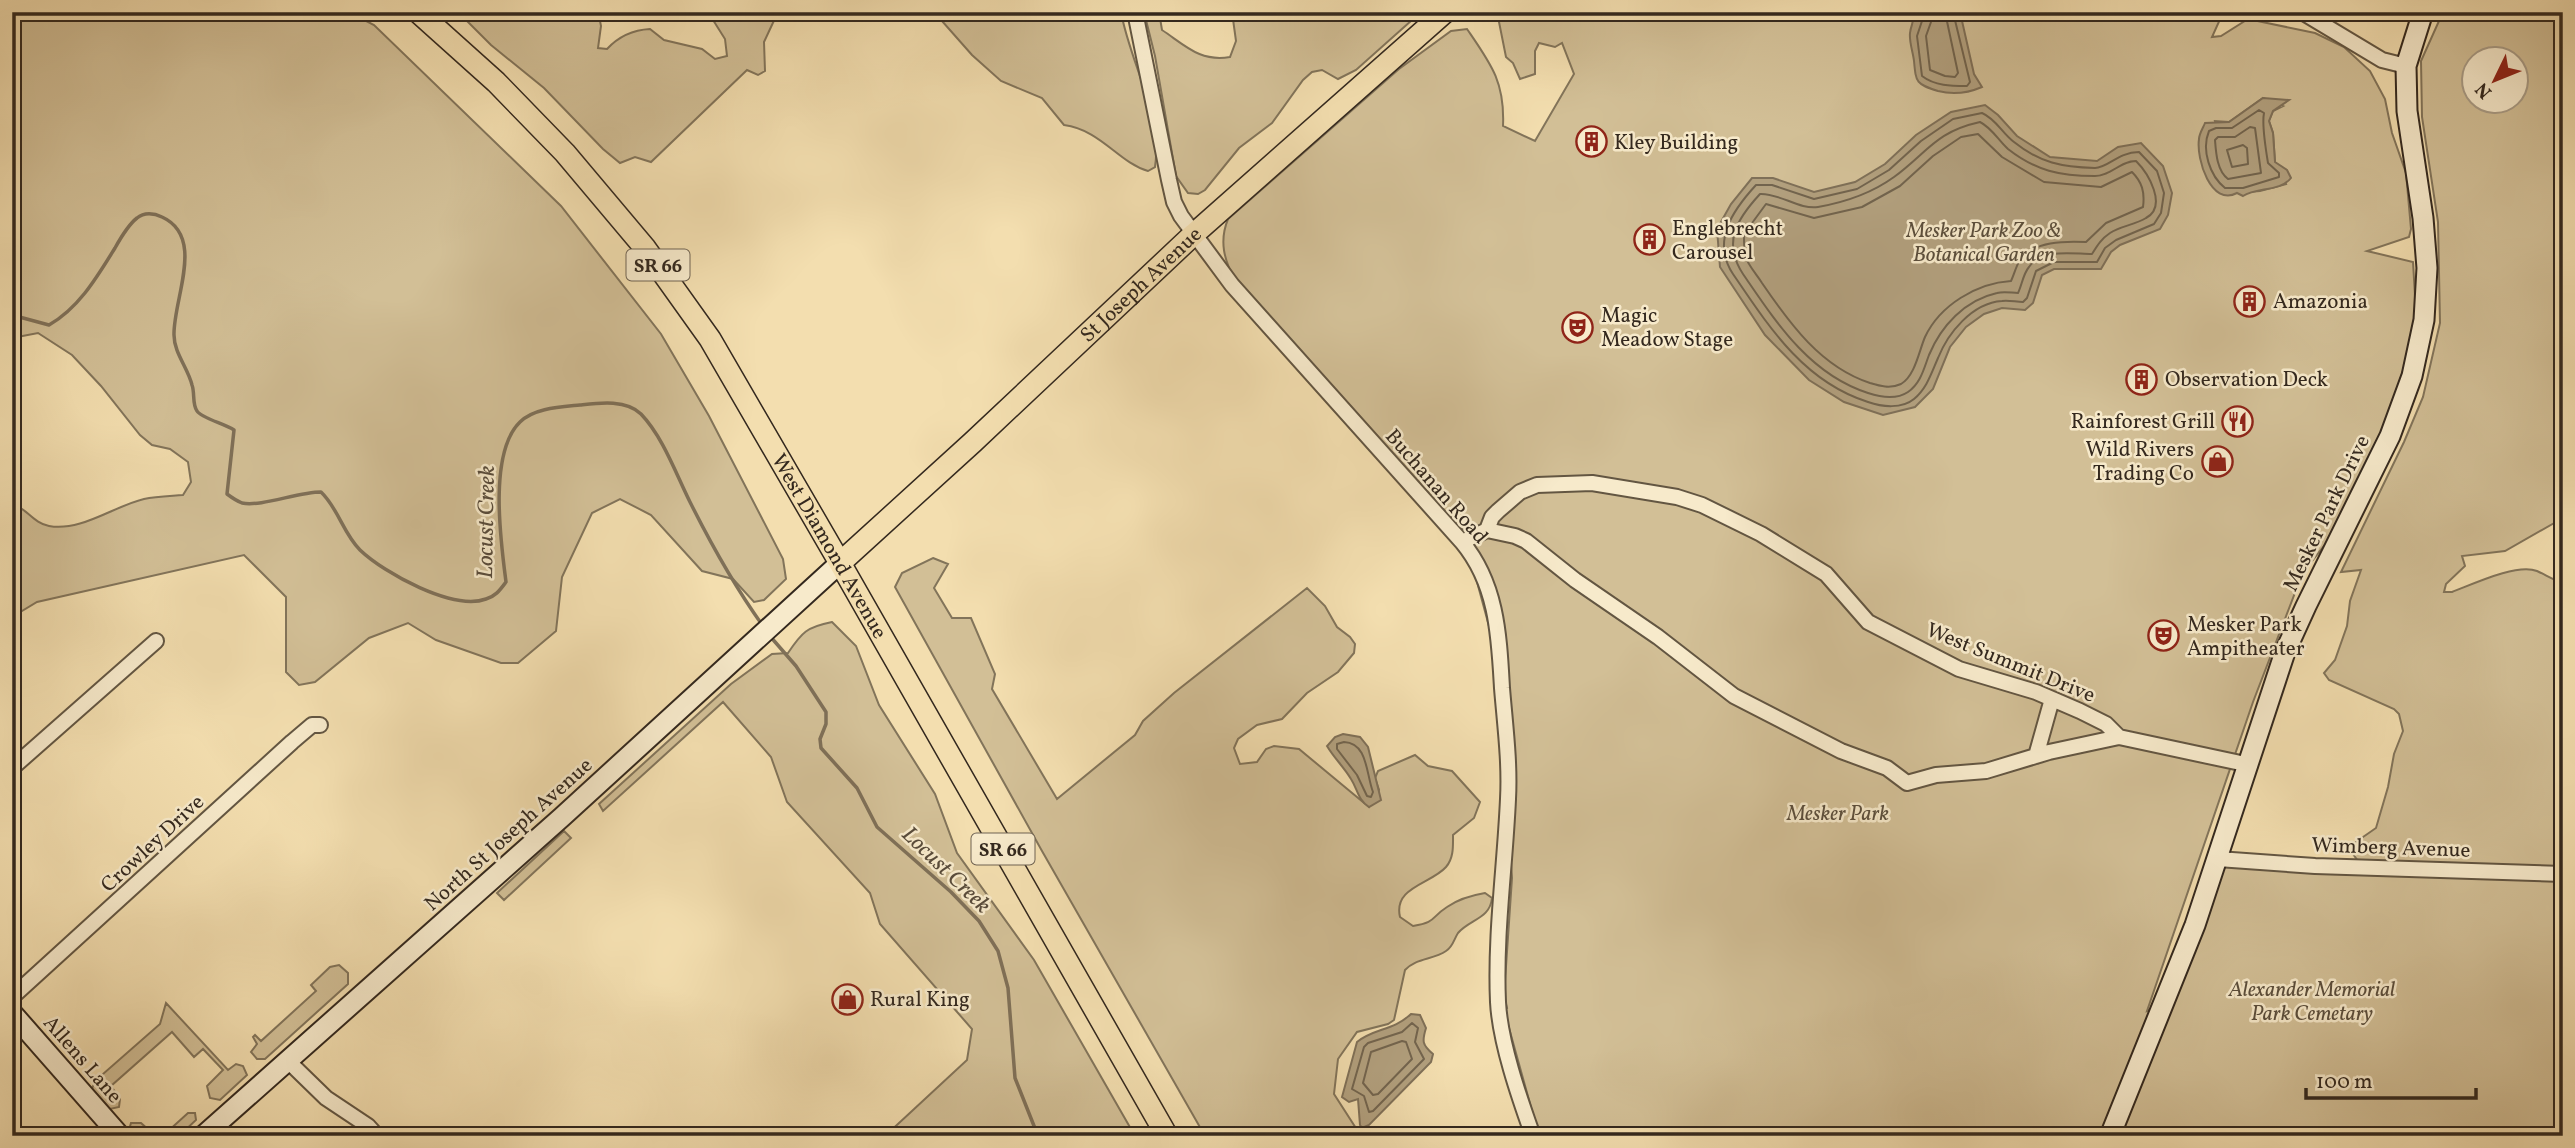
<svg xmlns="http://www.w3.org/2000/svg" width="2575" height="1148" viewBox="0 0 2575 1148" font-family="Vollkorn,serif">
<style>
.green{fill:#d2bf96;stroke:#82745a;stroke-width:2;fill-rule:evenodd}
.water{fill:#b2a07e;stroke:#7f7058;stroke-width:2}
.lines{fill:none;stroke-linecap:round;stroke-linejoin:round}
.shore{stroke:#72644e;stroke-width:2}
.stream{stroke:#7f7058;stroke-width:3.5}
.street-casing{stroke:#635642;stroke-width:18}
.secondary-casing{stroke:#33281e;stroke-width:23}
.primary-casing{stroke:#33281e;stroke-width:24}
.street{stroke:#f7eacb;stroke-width:14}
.secondary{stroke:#f7eacb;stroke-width:19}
.primary{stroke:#f3deaf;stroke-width:21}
.labels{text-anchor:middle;stroke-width:5;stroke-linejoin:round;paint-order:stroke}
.shield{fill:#f7eacb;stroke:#6e6252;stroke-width:2}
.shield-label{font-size:19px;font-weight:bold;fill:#33281e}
.poi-label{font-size:21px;fill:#33281e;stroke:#f7eacb;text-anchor:start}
.park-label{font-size:21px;font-style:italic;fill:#5b4e3c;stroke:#f7eacb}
.street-label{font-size:21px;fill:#33281e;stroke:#f7eacb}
.water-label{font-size:23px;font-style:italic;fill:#594c3b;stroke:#f7eacb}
</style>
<rect width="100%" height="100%" fill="#f3deaf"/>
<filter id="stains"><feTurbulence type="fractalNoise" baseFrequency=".00286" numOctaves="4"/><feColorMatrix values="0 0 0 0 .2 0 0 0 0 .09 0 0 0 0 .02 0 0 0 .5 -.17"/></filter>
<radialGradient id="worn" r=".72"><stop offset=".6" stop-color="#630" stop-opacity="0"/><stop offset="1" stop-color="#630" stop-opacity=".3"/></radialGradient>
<path class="green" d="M12,12H349L374,25L561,206L661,334L709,416L783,559L786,579L764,600L754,602L733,579L702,571L651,515L620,499L592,513L562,577L556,631L518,663H501L436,640L408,623L369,638L315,682L299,685L286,672V597L244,555L37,602L12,617V504C27,508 33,523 49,526C81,532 114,506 144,499C156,496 170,496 183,495L191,482L188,462L170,449L152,445L140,435L101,386L72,355L38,333L12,338Z
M458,12H540C559,24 579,5 599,16L601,26L598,48L607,49C619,36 632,30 650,29L664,40L702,49L715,59L727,56L725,39L708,12H778L764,42L765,71L758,75L747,70L651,162L635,157L620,163L603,149L544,88L491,45Z
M934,12H1121C1130,63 1163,115 1155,167L1148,171C1118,162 1101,130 1064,125L1042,98L1001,81L972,55Z
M1144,12H1159L1162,30C1186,46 1200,62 1230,57L1236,41L1232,12H1421L1356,70L1338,79L1322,70L1312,72L1303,80L1272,123L1239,148L1205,190L1198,194L1188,193L1176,176L1155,56Z
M1497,12H2219L2222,15L2212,37L2221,36L2248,19L2315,33L2344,47L2370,71L2385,99L2392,133L2406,173L2411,229L2409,237L2367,251L2413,262L2416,313L2406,362L2383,430L2329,540L2303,572L2253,702L2147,1011L2155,1008L2104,1136H1539L1504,1010L1507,1008L1504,996L1512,878L1509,830L1515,807L1514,768L1506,689L1460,519L1452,517L1438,508L1235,280C1224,260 1219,241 1228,219L1399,69L1451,31L1467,29C1491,64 1505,82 1503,126L1535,141L1574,74L1562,43L1555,47L1539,43L1535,51V74L1520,79L1513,63L1506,57ZM2263,98L2283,106L2273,111L2269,121L2273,133L2275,162L2286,184L2260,191L2237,193L2215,121L2229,122Z
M2443,12H2563V518L2505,551L2462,556L2465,566L2446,584L2444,592H2452C2473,584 2517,563 2537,571C2546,575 2553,580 2563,583V867L2358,861L2353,854V844L2376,828L2388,787L2394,754L2403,731L2399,714L2394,709L2329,680L2324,673L2335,660L2347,626L2350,601L2361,570L2341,572L2404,442L2423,397L2440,323L2438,222L2422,117L2421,61ZM2474,60H2516V102H2474Z
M933,558L948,564L934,588L952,618H971L995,674L992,689L1057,799L1135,735L1143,721L1174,693L1307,588L1325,606L1337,627L1350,637L1355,644L1354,653L1338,672L1307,693L1282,719L1257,725L1238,739L1234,748L1240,764L1257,762L1266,749L1274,746L1299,749L1369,807L1379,790L1375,778L1378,771L1415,755L1428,766L1452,771L1480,802L1474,818L1453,835C1453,845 1454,858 1446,867C1431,884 1393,887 1400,917L1413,926C1437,922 1430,918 1447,907C1457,900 1473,895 1485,893L1492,898C1490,919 1470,919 1458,933C1454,939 1453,947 1446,951C1433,960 1416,958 1405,970L1394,1020L1388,1024L1357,1032L1338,1059L1334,1094L1361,1136H1205L1042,851L895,587L902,573Z
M832,622L856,646L879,705L935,794L957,853L1034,960L1135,1136H885L967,1060L972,1029L880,924L870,893L787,802L771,757L723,702L603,811L599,804L731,684L772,654L788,653C802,632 807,627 832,622Z
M564,831L571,838L504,900L497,893Z
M2218,859L2563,881V1136H2110Z
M339,965L348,973V984L265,1059H257L251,1052L257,1044L253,1037L255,1035L261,1041L316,991L311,985L330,967Z
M166,1003L228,1070L236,1064L243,1066L247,1075L220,1100L210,1098L207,1086L223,1070L203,1049L194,1057L172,1032L111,1086L120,1099L119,1107L110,1109L92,1089L95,1081L160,1024Z
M188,1113H195L196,1120L179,1136H130L128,1133L131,1123H141L150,1131L166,1133Z"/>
<path class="water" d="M1913,12H1960L1974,74L1982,87C1968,93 1953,95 1938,91C1916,84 1916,83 1914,61C1913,52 1909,42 1910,33C1911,24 1915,21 1913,12Z
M2263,98L2289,100L2273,111L2269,121L2273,133L2275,162L2287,170L2291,178C2280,192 2257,187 2243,196L2237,193C2211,207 2196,159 2199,139C2199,134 2203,128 2205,123L2229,122Z
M1985,105L1998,115L2017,136L2050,157L2097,161L2118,147L2141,143L2163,166L2172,193L2168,215L2160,229L2120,245L2111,252L2101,269H2054L2042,275L2033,303L2025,310L2002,308L1984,314L1966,327L1950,347L1933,389L1915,407L1883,415L1844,402L1809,380L1765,335L1720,267L1717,229L1731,204L1752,178H1773L1814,192L1855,182L1885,164L1916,135L1951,112Z
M1343,734L1360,737L1368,747L1381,800L1369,807C1358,800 1358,790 1351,779C1344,767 1334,758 1327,746L1335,737Z
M1411,1014L1420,1015L1426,1028C1422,1041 1422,1045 1433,1054L1431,1062L1369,1125L1362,1128L1360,1125L1358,1099L1349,1102L1342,1097L1357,1042C1374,1028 1393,1031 1411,1014Z"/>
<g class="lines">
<path class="shore" d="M1920,12L1922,21L1917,36L1922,76C1935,86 1951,86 1967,86L1970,82L1953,12
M1929,12L1931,22L1926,36L1930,70L1945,76L1955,77L1958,73L1945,12
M2259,110L2264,113C2262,123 2266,151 2268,163L2279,173V177L2243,188H2225C2210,176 2201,150 2209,131L2216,128H2232Z
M1982,113C1996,119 2002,133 2014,142C2040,163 2062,167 2095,168C2108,168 2118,152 2139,152L2157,171L2164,193L2161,213L2154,224L2116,240L2105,248L2097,262H2054L2036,271L2027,298L2023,302C2016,302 2009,300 2002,301C1972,303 1948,333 1938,358C1931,374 1927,388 1914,399C1902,409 1882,407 1868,402C1804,382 1769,327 1733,274C1711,241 1733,210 1756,185H1772L1814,199L1857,189L1889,170L1921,141L1953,119Z
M1980,122C1992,128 1998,140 2008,149C2036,171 2060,176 2095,176C2111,176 2120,161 2136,161C2148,173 2168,206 2146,218C2135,225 2120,226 2110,233C2101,239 2097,246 2092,254C2073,254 2042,248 2029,267C2023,274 2022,285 2018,293C2012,293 2004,291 1997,293C1965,300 1941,326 1929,355C1924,368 1921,383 1908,392C1896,400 1880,397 1868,393C1809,374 1776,322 1743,274C1722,242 1737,219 1760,194C1780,193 1799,210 1818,207C1846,202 1872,193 1894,177C1928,152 1935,132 1980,122Z
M2250,127L2255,128L2261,173L2228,179C2217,171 2216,153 2215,140L2218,137H2235Z
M1978,134L2002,157L2044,182L2101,187L2132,172C2142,182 2145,192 2143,207L2106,223L2086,242C2065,241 2034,241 2020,260C2016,266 2014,275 2011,281C1977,283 1940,305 1925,337C1919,351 1915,376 1901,384C1890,389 1880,386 1870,383C1821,367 1790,324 1762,283C1757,275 1748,265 1745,256C1744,249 1744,241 1744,234L1766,204L1814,218L1862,207L1900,186L1933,156L1961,137Z
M2243,145L2247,148L2248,164L2232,167L2227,150Z
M1344,742C1368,743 1366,774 1373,792L1371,797L1367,796L1357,775L1337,749V744Z
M1412,1023L1418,1028L1415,1042L1424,1059L1373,1111L1369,1112L1364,1096L1352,1089L1364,1047L1368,1043L1402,1032Z
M1402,1041L1406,1042L1412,1059L1378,1094L1373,1095L1363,1083L1371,1052Z"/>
<path class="stream" d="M12,315L49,325C79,308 97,277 115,248C120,239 128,225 137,218C144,212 154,213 162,217C206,237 173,299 174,335C174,353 188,368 192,385C195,393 192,404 197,411C201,418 225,424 234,430L227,494C231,497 237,501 242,503C261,507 298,492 321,492C338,508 343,533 360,550C384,573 453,611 486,599C496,596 500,590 506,582C501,543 488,453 520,422C534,408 560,407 580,405C598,403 626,399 641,414C663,437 676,474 690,502C711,544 735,587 763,626
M769,635L796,666L826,712V724L820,739L821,748L857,788L877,827L951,892L979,921L998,951L1008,988L1015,1078L1038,1136"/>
<defs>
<path id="street" d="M1135,12L1169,180L1174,202L1181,216L1232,285L1462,542C1497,584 1499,635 1502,688C1505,725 1510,762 1508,799C1505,867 1495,934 1498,1002C1500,1042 1519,1097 1533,1136
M2302,12L2382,60L2406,66
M1487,530L1492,517L1498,511L1520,492L1537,485L1592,483L1677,497L1702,505L1761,534L1826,574L1868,622L1959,669L2036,692L2080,711L2106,724L2119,737
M1462,542L1487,530L1515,536L1526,541L1575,580L1658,637L1734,696L1841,751L1887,768L1907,783L1936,775L1986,771L2049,752L2119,737L2250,765
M2036,756L2052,699
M12,768L156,641
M2218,859L2315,866L2563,874
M12,997L292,742L312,725H320
M288,1061L326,1098L368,1126L377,1136"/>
<path id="secondary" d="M12,1013L120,1136
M203,1136L562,817L840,563
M2110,1136L2195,925L2285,652L2306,606L2390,436L2412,376L2424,320L2427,268L2423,218L2407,111L2406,66L2423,12"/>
<g id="primary">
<path id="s1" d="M418,12L496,82L565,153L645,248L710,339L840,563L1167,1136"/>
<path id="s2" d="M840,563L973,442L1194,234L1445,12"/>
</g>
</defs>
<use href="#street" class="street-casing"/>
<use href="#secondary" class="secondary-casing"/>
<use href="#primary" class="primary-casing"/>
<use href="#street" class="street"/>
<use href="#secondary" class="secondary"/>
<use href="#primary" class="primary"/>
</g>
<defs>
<symbol id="building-ring" viewBox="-11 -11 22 22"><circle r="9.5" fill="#f7eacb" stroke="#8f2418" stroke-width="1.5"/><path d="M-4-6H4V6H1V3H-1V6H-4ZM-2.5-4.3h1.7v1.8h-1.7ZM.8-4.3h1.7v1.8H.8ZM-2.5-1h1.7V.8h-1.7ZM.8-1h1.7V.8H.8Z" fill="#8f2418"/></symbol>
<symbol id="theatre-ring" viewBox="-11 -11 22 22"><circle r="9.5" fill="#f7eacb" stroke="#8f2418" stroke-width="1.5"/><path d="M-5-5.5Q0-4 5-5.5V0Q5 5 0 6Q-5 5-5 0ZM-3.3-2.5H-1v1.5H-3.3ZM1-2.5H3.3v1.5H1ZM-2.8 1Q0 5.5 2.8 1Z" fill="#8f2418"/></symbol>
<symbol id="restaurant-ring" viewBox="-11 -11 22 22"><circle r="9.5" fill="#f7eacb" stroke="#8f2418" stroke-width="1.5"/><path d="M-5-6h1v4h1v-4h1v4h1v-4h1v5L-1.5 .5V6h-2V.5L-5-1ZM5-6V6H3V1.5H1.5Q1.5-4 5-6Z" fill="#8f2418"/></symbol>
<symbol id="shop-ring" viewBox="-11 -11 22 22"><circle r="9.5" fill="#f7eacb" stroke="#8f2418" stroke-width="1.5"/><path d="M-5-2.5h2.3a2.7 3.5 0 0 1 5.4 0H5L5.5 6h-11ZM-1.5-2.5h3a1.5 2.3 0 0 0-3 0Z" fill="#8f2418"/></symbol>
</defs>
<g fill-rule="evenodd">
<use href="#building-ring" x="1574" y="124" width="35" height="35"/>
<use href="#building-ring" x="1632" y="222" width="35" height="35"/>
<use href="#building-ring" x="2232" y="284" width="35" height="35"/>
<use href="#theatre-ring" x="1560" y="310" width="35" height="35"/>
<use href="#building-ring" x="2124" y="362" width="35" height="35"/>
<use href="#restaurant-ring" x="2220" y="404" width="35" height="35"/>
<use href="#shop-ring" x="2200" y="444" width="35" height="35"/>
<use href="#theatre-ring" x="2146" y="618" width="35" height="35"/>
<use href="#shop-ring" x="830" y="982" width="35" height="35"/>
</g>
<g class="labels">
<g class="shield">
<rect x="626.5" y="249.5" width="63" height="31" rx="5"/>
<rect x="971.5" y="833.5" width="63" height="31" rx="5"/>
</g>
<g class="shield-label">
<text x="658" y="272">SR 66</text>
<text x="1003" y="856">SR 66</text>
</g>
<g class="poi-label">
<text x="1614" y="149">Kley Building</text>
<text x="1672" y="235">Englebrecht<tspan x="1672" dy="24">Carousel</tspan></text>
<text x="2273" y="308">Amazonia</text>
<text x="1601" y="322">Magic<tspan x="1601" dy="24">Meadow Stage</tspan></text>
<text x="2165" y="386">Observation Deck</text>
<text x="2215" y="428" text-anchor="end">Rainforest Grill</text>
<text x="2194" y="456" text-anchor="end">Wild Rivers<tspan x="2194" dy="24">Trading Co</tspan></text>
<text x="2187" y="631">Mesker Park<tspan x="2187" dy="24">Ampitheater</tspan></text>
<text x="870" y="1006">Rural King</text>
</g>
<g class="park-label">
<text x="1984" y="237">Mesker Park Zoo &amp;<tspan x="1984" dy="24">Botanical Garden</tspan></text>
<text x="1838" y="820">Mesker Park</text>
<text x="2312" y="996">Alexander Memorial<tspan x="2312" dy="24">Park Cemetary</tspan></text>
</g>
<g class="street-label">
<text dy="7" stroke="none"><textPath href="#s2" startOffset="410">St Joseph Avenue</textPath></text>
<text transform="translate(1437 486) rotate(49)" y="7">Buchanan Road</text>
<text transform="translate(2326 513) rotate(-64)" y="7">Mesker Park Drive</text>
<text dy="7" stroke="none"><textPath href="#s1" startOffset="679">West Diamond Avenue</textPath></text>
<text transform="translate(2011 662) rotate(22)" y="7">West Summit Drive</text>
<text transform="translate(508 834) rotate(-42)" y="7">North St Joseph Avenue</text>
<text transform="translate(152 843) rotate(-43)" y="7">Crowley Drive</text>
<text transform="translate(2391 847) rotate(2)" y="7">Wimberg Avenue</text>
<text transform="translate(83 1059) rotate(49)" y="7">Allens Lane</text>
</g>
<g class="water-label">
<text transform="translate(485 522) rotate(-89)" y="8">Locust Creek</text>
<text transform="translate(947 869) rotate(44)" y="8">Locust Creek</text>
</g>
</g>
<rect width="2575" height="1148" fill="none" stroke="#f3deaf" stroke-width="42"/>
<rect x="14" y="14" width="2547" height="1120" fill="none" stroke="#33281e" stroke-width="3.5"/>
<rect x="21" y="21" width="2533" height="1106" fill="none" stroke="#33281e" stroke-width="2"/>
<g transform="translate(2495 80) rotate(227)"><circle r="33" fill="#f7eacb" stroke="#a99c86" stroke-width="2"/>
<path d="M0-5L12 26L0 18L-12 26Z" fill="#8f2418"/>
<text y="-10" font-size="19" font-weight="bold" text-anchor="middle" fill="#33281e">N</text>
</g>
<path d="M2306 1088v10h170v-10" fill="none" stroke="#33281e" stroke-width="3.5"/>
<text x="2316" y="1088" font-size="21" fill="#33281e" stroke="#f7eacb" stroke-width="5" paint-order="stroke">100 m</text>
<rect width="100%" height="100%" filter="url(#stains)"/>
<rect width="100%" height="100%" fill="url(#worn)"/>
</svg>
